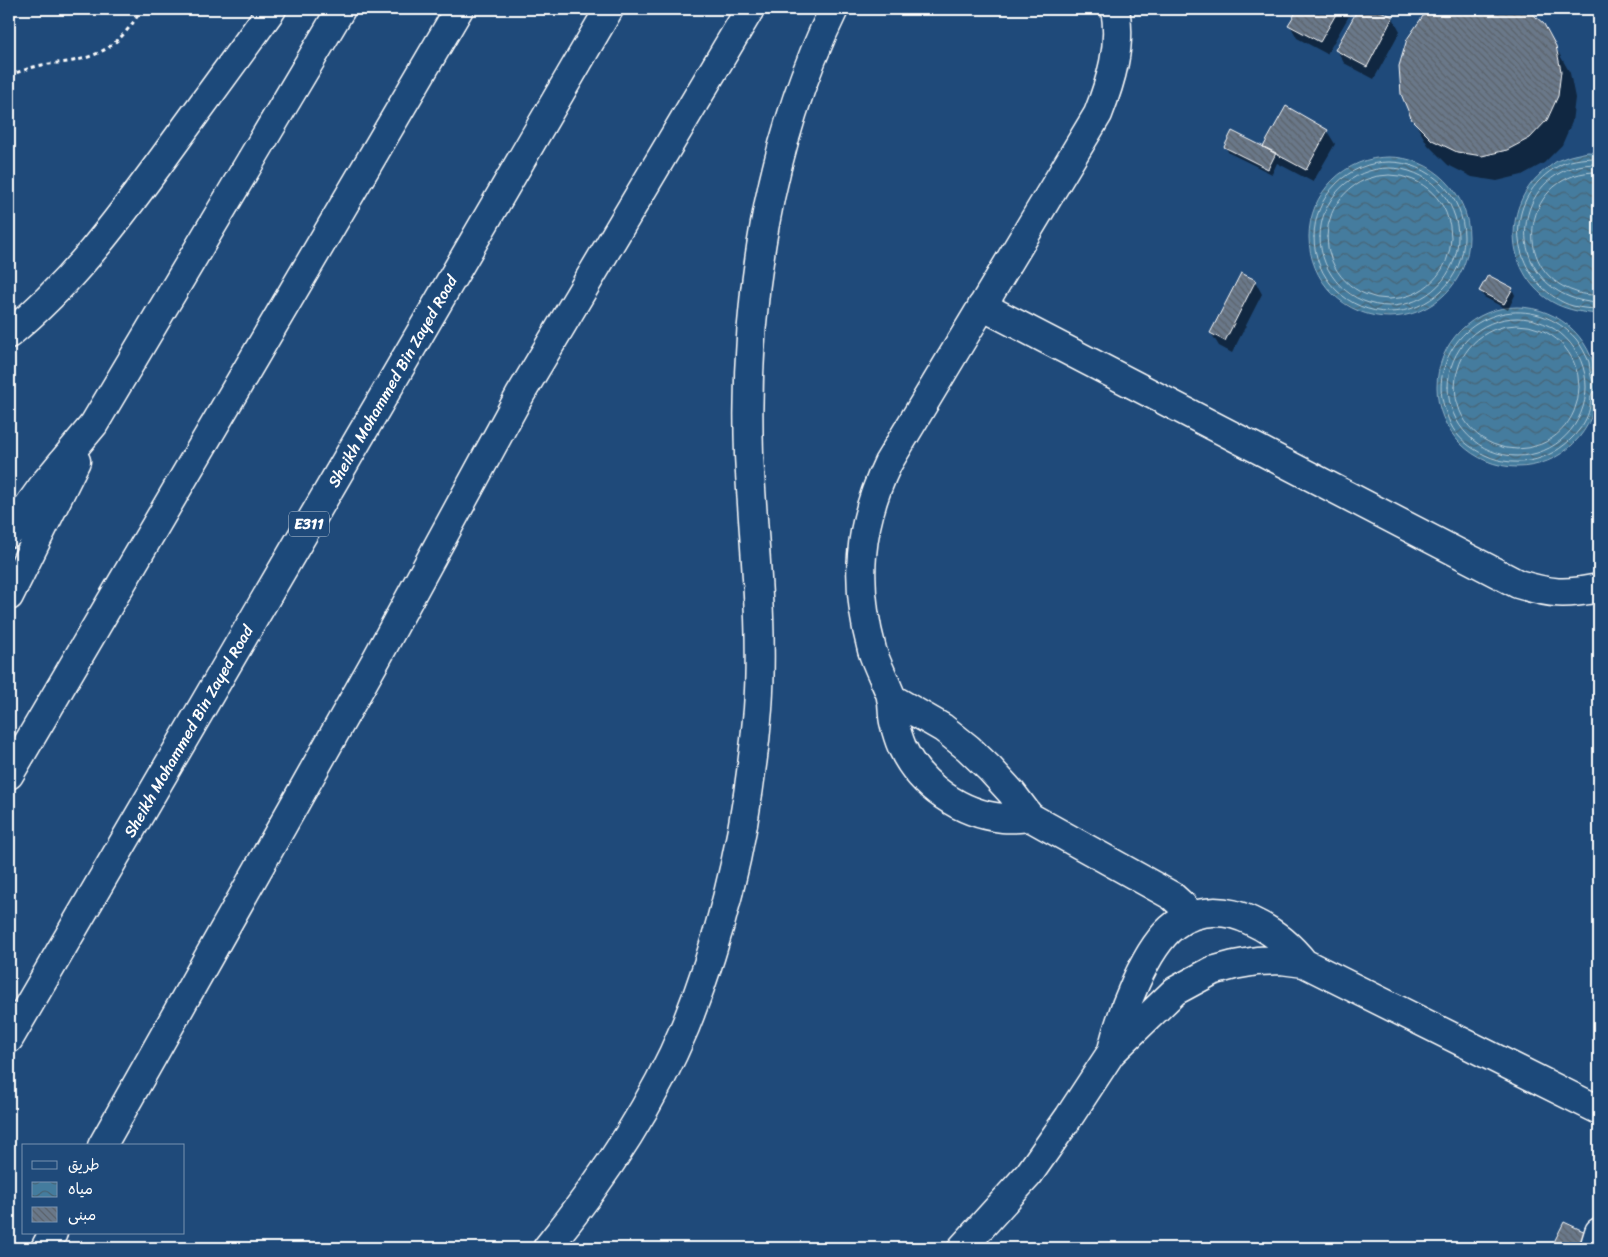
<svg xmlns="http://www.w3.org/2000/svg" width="1608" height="1257" viewBox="0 0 1608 1257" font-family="Sriracha,'Playpen Sans Arabic',sans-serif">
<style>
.water{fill:url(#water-waves);stroke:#8fb0c5}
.shadow{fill:#0007}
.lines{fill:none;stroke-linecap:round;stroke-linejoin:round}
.shore{stroke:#b4cbd8;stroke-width:1}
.building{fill:url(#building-back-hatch);stroke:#fff}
.minor-casing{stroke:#fff;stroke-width:31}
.major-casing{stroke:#fff;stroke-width:31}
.highway-casing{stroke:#fff;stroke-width:31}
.path{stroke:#fff;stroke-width:3;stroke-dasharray:4 4;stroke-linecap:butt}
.minor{stroke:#1f4a7a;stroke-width:28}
.major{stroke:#1f4a7a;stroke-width:28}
.highway{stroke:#1f4a7a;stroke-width:28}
.labels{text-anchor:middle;stroke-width:4;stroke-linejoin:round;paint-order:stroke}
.shield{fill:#1f4a7a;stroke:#bcc9d7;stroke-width:1}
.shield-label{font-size:15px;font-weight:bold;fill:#fff}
.street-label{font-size:16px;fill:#fff;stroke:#1f4a7a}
</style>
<defs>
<pattern id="water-waves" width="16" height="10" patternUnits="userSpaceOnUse" patternTransform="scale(1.25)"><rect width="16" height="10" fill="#447c9e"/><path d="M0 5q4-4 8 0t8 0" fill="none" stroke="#486475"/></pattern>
<pattern id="building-back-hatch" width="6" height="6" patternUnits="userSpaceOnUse" patternTransform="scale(1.25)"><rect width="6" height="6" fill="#6a7889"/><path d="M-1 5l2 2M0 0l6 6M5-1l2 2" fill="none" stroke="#5b626a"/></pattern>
</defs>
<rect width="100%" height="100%" fill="#1f4a7a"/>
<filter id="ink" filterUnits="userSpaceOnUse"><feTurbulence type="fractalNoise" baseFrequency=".02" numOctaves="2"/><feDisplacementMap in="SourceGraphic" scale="10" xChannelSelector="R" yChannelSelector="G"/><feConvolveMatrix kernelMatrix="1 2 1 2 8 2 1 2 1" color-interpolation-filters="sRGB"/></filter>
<g filter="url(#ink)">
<path class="water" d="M1588,152L1599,153V313L1597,314C1579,312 1561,309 1546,298C1502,265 1504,198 1549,167C1553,164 1557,160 1562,159C1570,155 1580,154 1588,152Z
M1309 237a80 80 0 1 1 160 0a80 80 0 1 1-160 0Z
M1437 387a80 80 0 1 1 160 0a80 80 0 1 1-160 0Z"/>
<path class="shadow" d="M1299,9H1353L1327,54L1297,38L1290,25Z
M1359,9H1374L1393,18L1400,31L1374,79L1344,63L1337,50Z
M1436,9H1525L1543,25L1570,73L1575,98L1572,122L1562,145L1544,163L1522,175L1497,181L1472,177L1448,165L1428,145L1413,119L1424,17Z
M1327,131L1335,144L1313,182L1277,163L1272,174L1229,153L1225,147L1264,148Z
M1255,281L1262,294L1232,353L1219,346L1211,333Z
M1512,289L1515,295L1508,310L1484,297L1480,291Z"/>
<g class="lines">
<path class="shore" d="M1599,158C1587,158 1573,159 1562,164C1514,188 1504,247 1541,286C1549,294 1561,303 1573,306C1581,308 1591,309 1599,309
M1314 237a75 75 0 1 1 150 0a75 75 0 1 1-150 0Z
M1599,164C1504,162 1498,298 1599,303
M1320 237a69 69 0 1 1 138 0a69 69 0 1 1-138 0Z
M1599,172C1523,170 1508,271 1576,292C1583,295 1592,295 1599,295
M1327 237a62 62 0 1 1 124 0a62 62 0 1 1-124 0Z
M1448 387a69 69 0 1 1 138 0a69 69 0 1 1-138 0Z
M1455 387a62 62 0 1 1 124 0a62 62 0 1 1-124 0Z
M1599,383C1596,383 1595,384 1593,381C1590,376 1590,368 1589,362C1586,355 1581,345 1576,339C1535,292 1461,309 1444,368C1438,388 1442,404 1450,423C1457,438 1470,448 1485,455C1518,471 1557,459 1579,430C1584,424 1589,414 1590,406C1591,402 1590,395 1593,392C1595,388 1596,389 1599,389"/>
</g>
<path class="building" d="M1298,9H1339L1320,42L1288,25Z
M1358,9H1377L1393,17L1367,67L1335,50Z
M1434,9H1527L1544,24L1556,46L1561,71L1558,96L1547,120L1530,138L1507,150L1482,156L1457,152L1432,140L1412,120L1401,94L1399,66L1407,39L1423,16Z
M1286,106L1328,130L1306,170L1263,147Z
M1232,131L1276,153L1268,169L1224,147Z
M1241,273L1256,280L1225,341L1210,333Z
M1488,275L1513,288L1504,304L1479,291Z
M1564,1222L1592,1235L1585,1248H1551Z"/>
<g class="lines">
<defs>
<path id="minor" d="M982,306L1518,584C1551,594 1565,595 1599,588
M891,698L943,728L968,748L990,769L1011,792L1030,817L1172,896L1183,906L1190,917
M1030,817C1021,818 1012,819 1003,818C961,814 920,786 902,747C899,740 896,730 894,722C892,714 893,704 891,696C885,680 877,666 872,650C854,583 858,525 888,463L1098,114C1111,81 1122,45 1115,9
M1112,1050C1121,1014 1145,947 1175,925C1198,908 1227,909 1251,921C1273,931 1289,944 1304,963
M962,1248L1029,1174L1069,1117L1111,1053L1175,991L1212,971L1234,965L1257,961L1281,960L1304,963L1599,1110
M1594,1248L1599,1232"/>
<path id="major" d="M9,334C71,284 118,220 164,157C200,107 236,58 272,9"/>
<path id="highway" d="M9,533L45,483L94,424L341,9
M9,596L76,461
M9,775L459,9
M9,1039L609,9
M102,1146L377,658L520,395L750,9
M45,1248L53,1233
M547,1248C601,1182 652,1106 685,1027C726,926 749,817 758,709C764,624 753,539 749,454C744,303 767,146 834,9"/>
</defs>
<use href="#minor" class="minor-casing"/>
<use href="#major" class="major-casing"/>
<use href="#highway" class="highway-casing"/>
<path class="path" d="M9,75C20,72 31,67 42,65C53,63 63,63 73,61C108,54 124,38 142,9"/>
<use href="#minor" class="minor"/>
<use href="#major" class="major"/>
<use href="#highway" class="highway"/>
</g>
</g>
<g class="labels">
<rect class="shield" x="289" y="511.5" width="40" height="25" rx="4"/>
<g class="shield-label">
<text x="309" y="529">E311</text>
</g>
<g class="street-label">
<text transform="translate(392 381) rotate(-60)" y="6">Sheikh Mohammed Bin Zayed Road</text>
<text transform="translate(188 731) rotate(-60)" y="6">Sheikh Mohammed Bin Zayed Road</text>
</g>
</g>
<rect width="1608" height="1257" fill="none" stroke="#1f4a7a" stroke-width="30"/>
<rect x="15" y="15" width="1578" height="1227" fill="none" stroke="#fff" stroke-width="2" filter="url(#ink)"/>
<rect x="22" y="1144" width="162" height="90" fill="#1f4a7a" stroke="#7992af"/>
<rect x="32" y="1161" width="25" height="8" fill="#1f4a7a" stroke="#7992af"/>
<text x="68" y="1170" font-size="15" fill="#ffffff">طريق</text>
<rect x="32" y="1182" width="25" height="15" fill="url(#water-waves)" stroke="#7992af"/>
<text x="68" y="1194" font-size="15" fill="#ffffff">مياه</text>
<rect x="32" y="1207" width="25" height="15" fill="url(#building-back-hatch)" stroke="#7992af"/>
<text x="68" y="1220" font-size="15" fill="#ffffff">مبنى</text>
</svg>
